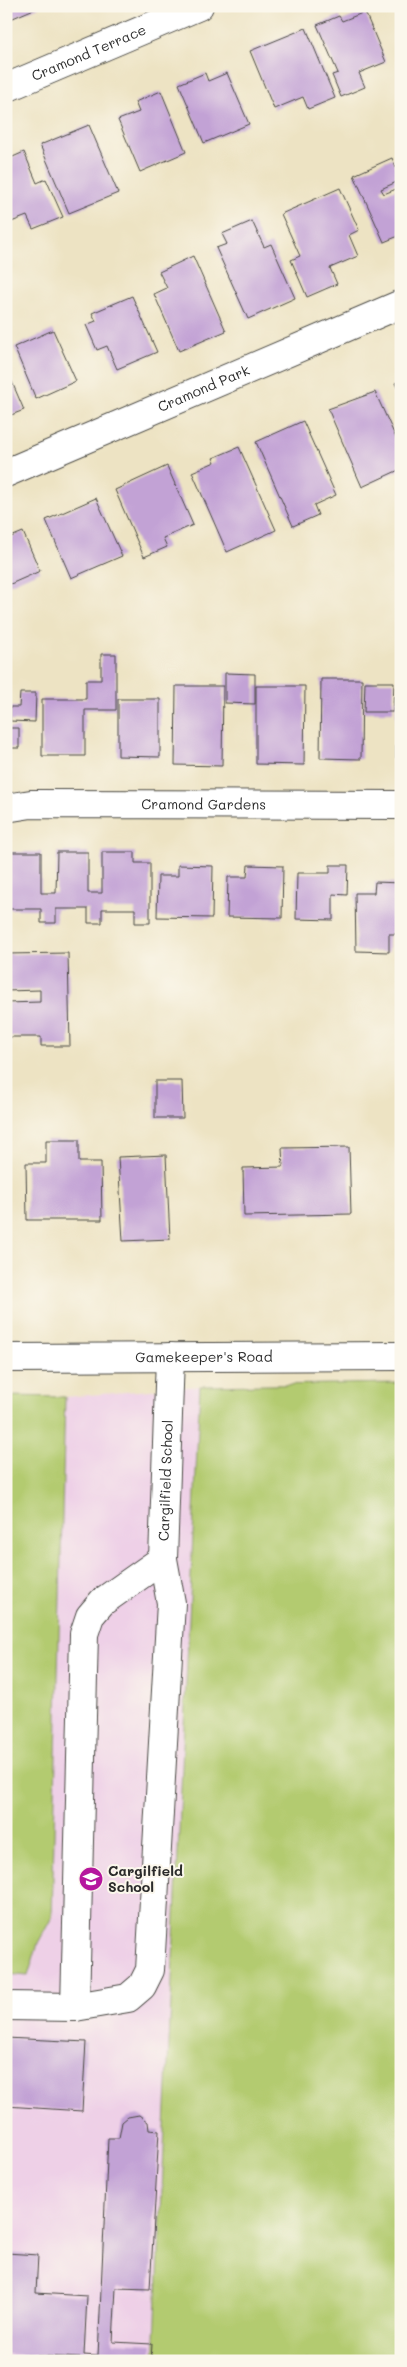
<svg xmlns="http://www.w3.org/2000/svg" width="407" height="2367" viewBox="0 0 407 2367" font-family="Mali,sans-serif">
<style>
.built{fill:#eed0e7}
.green{fill:#b3cb70;stroke:#6f7b4e}
.building{fill:#c2a2d5}
.lines{fill:none;stroke-linecap:round;stroke-linejoin:round}
.minor-casing{stroke:#484742;stroke-width:30}
.minor{stroke:#fff;stroke-width:28}
.labels{text-anchor:middle;stroke-width:4;stroke-linejoin:round;paint-order:stroke}
.street-label{font-size:14px;fill:#2b2b2b;stroke:#fbf7ec}
.poi-label{font-size:14px;font-weight:bold;fill:#2b2b2b;stroke:#fbf7ec;text-anchor:start}
</style>
<rect width="100%" height="100%" fill="#fbf7ec"/>
<filter id="ink" filterUnits="userSpaceOnUse"><feTurbulence type="fractalNoise" baseFrequency=".02" numOctaves="2"/><feDisplacementMap in="SourceGraphic" scale="10" xChannelSelector="R" yChannelSelector="G"/><feConvolveMatrix kernelMatrix="1 2 1 2 8 2 1 2 1" color-interpolation-filters="sRGB"/></filter>
<filter id="wash" filterUnits="userSpaceOnUse"><feTurbulence type="fractalNoise" baseFrequency=".0096" numOctaves="4" result="noise"/><feDisplacementMap in="SourceGraphic" scale="20" xChannelSelector="R" yChannelSelector="G"/><feGaussianBlur stdDeviation="1.12" result="paint"/><feColorMatrix in="noise" values="0 0 0 0 0 0 0 0 0 0 0 0 0 0 0 0 0 1.4 0 .05"/><feComposite in="paint" operator="in"/></filter>
<g filter="url(#wash)">
<rect width="100%" height="100%" fill="#ede3c3"/>
<path class="built" d="M200,1386L154,2361H6V1396L65,1397Z"/>
<path class="green" d="M401,1383V2361H154L200,1386Z
M6,1396L65,1397L52,1917L38,1943L28,1976L6,1974Z"/>
<g id="blocks">
<path class="building" d="M6,6H41L6,21Z
M394,6H401V21Z
M365,12L386,62L359,73L365,87L341,97L332,75L338,73L317,25L339,16L342,21Z
M306,28L335,98L308,109L303,97L274,109L250,51Z
M205,73L208,81L227,73L249,124L204,143L179,84Z
M161,91L186,152L140,172L118,120L139,112L135,102Z
M89,125L118,193L69,213L40,145Z
M24,152L37,183L46,179L63,217L33,229L27,216L6,224V160Z
M392,158L401,180L381,189L384,194L401,187V235L384,242L354,175Z
M340,188L359,230L349,235L358,256L330,268L337,284L307,297L291,260L300,256L281,214Z
M252,221L264,247L271,244L295,298L248,319L216,248L227,244L222,234Z
M193,256L226,331L179,351L154,294L167,288L159,272Z
M132,296L157,352L117,369L107,346L97,350L86,325L96,321L92,313Z
M53,330L76,381L36,399L14,347Z
M6,368L24,410L6,417Z
M401,380V396L395,383Z
M375,392L401,449V469L362,487L328,409Z
M303,421L336,495L314,505L318,515L293,526L256,442Z
M239,447L276,530L227,552L192,472L215,462L213,458Z
M167,466L193,525L163,538L167,547L144,557L115,490Z
M96,498L122,556L71,578L46,520Z
M23,532L40,571L6,586V539Z
M101,654H116V710H85V756H42V699H86V680H101Z
M225,673L255,674V704L225,703Z
M321,679H362L361,759L320,758Z
M365,682H394L393,712H364Z
M176,686H223L222,766L175,765Z
M256,686H305L304,765L256,764Z
M20,693H36L35,722L10,721V707H19Z
M118,699H160V757L118,756Z
M396,699H401V758H396Z
M6,728H19V748H6Z
M6,852H41V893H56L57,852H88V893H102V852H135V863H150V923H135V909H102V923H88V909H56V923H41V909H6Z
M178,865L213,866L212,918L157,917L158,876H178Z
M248,865L283,866L282,918L227,917L228,877H247Z
M330,865H348L347,895L333,894V920L296,919L297,873H330Z
M375,882L401,883V934H389V952L356,951L355,893H374Z
M68,953L70,1046H41V1037H6V1003L40,1002V990L6,991V954Z
M155,1081H182L183,1118H155Z
M46,1140H79V1162H101L102,1220H27L26,1163H46Z
M349,1147L351,1214L244,1216L243,1168L283,1167L282,1148Z
M166,1155L170,1239L123,1241L118,1157Z
M6,2038L86,2042L82,2111L6,2106Z
M139,2115L148,2122L149,2130L159,2131L150,2289L116,2288L113,2342L152,2344L151,2361H80V2358L6,2354V2253L38,2255L36,2293L87,2296L84,2355L98,2356L108,2138H119L122,2122L128,2117Z"/>
</g>
</g>
<g filter="url(#ink)">
<use href="#blocks" fill-opacity="0" stroke="#484742" stroke-width="1"/>
<g class="lines">
<defs>
<g id="minor">
<path id="s1" d="M6,88L199,6"/>
<path id="s2" d="M6,473L401,304"/>
<path id="s3" d="M6,808L31,804L401,805"/>
<path id="s4" d="M6,1358L401,1356"/>
<path id="s5" d="M6,2006L75,2007L128,1998L142,1986L150,1970L171,1603L163,1559L170,1357"/>
<path d="M75,2007L84,1634L90,1616L102,1602L163,1559"/>
</g>
</defs>
<use href="#minor" class="minor-casing"/>
<use href="#minor" class="minor"/>
</g>
</g>
<defs>
<symbol id="school-disc" viewBox="-11 -11 22 22"><circle r="9.5" fill="#b5179e" stroke="#fbf7ec"/><path d="M0-5L7-2L0 1L-7-2ZM-4 1L0 2.5L4 1V4Q0 6-4 4Z" fill="#fff"/></symbol>
</defs>
<g fill-rule="evenodd">
<use href="#school-disc" x="77" y="1865" width="28" height="28"/>
</g>
<g class="labels">
<g class="street-label">
<text dy="5" stroke="none"><textPath href="#s1" startOffset="90">Cramond Terrace</textPath></text>
<text dy="5" stroke="none"><textPath href="#s2" startOffset="215">Cramond Park</textPath></text>
<text dy="5" stroke="none"><textPath href="#s3" startOffset="198">Cramond Gardens</textPath></text>
<text dy="5" stroke="none"><textPath href="#s4" startOffset="198">Gamekeeper's Road</textPath></text>
<text dy="5" stroke="none"><textPath href="#s5" startOffset="650">Cargilfield School</textPath></text>
</g>
<g class="poi-label">
<text x="108" y="1876">Cargilfield<tspan x="108" dy="16">School</tspan></text>
</g>
</g>
<rect width="407" height="2367" fill="none" stroke="#fbf7ec" stroke-width="25"/>
</svg>
